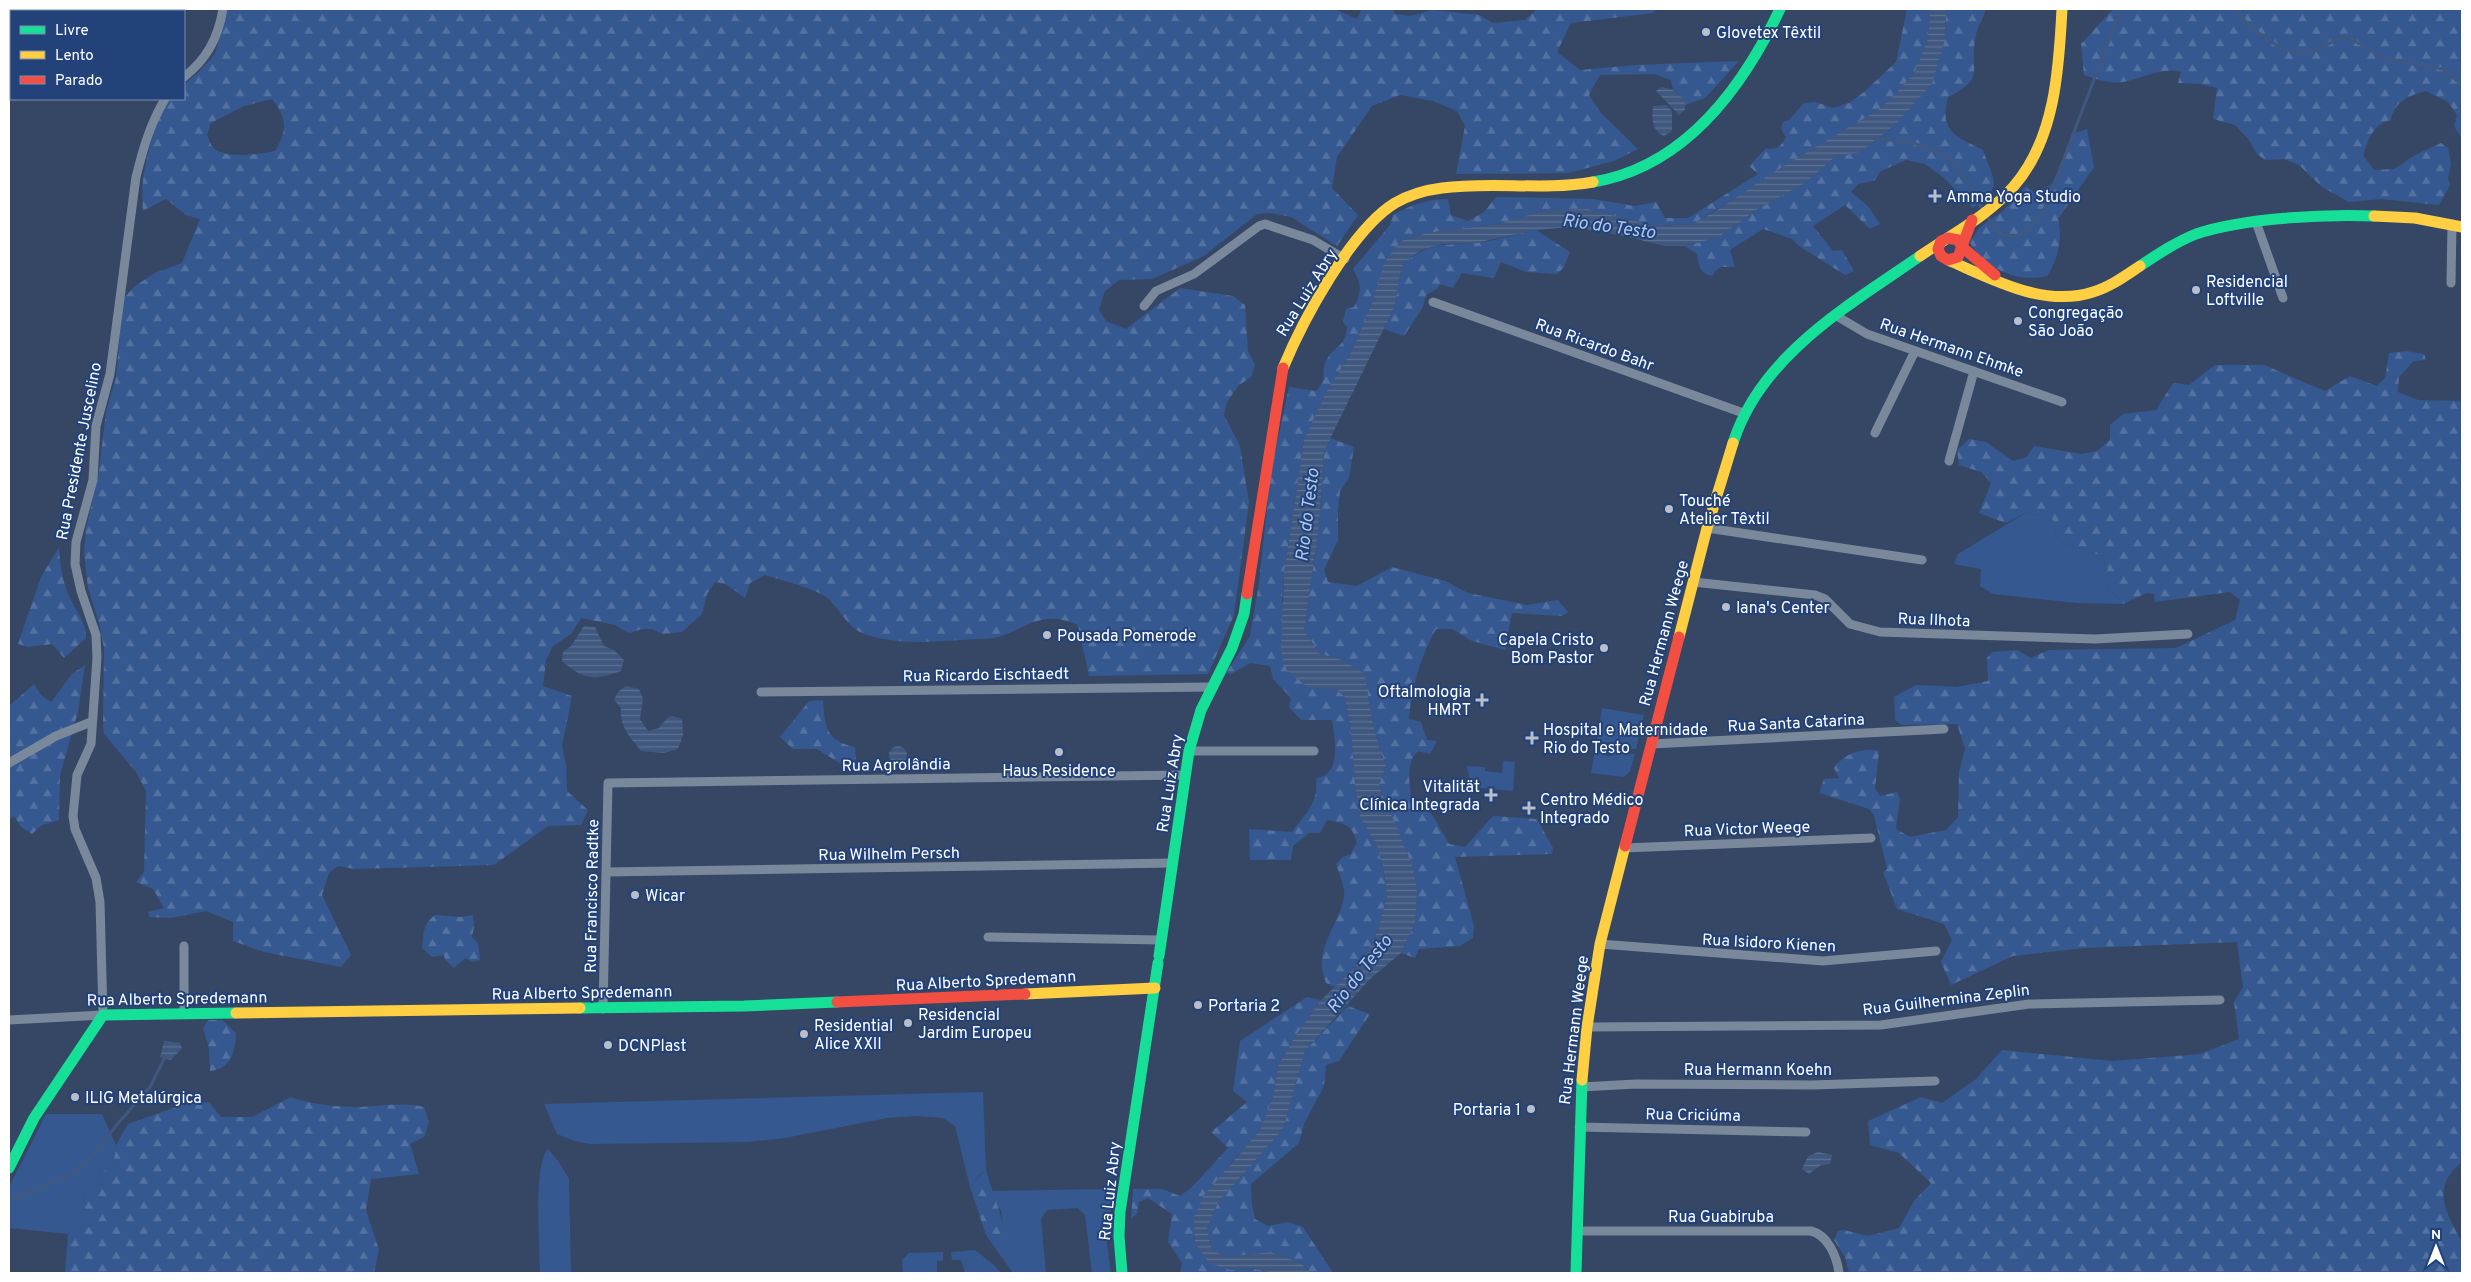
<svg xmlns="http://www.w3.org/2000/svg" width="2471" height="1282" viewBox="0 0 2471 1282" font-family="Overpass,sans-serif">
<style>
.green{fill:#355890}
.forest{fill:url(#forest-firs);fill-rule:evenodd}
.water{fill:url(#water-rules)}
.lines{fill:none;stroke-linecap:round;stroke-linejoin:round}
.stream{stroke:#40587f;stroke-width:3}
.street{stroke:#7a889c;stroke-width:9}
.fast{stroke:#16e098;stroke-width:11}
.slow{stroke:#ffcf43;stroke-width:11}
.jam{stroke:#f24e42;stroke-width:11}
.poi-dot{fill:#b9bfc9;stroke:#224279;stroke-width:2}
.labels{text-anchor:middle;stroke-width:4;stroke-linejoin:round;paint-order:stroke}
.poi-label{font-size:16px;fill:#fff;stroke:#224279;text-anchor:start}
.street-label{font-size:16px;fill:#fff;stroke:#224279}
.water-label{font-size:18px;font-style:italic;fill:#aec7ed;stroke:#224279}
</style>
<defs>
<pattern id="forest-firs" width="22" height="20" patternUnits="userSpaceOnUse" patternTransform="scale(1.25)"><rect width="22" height="20" fill="#355890"/><path d="M5 1l3.5 6h-7zM16 11l3.5 6h-7z" fill="#5371a1"/></pattern>
<pattern id="water-rules" width="6" height="5" patternUnits="userSpaceOnUse" patternTransform="scale(1.25)"><rect width="6" height="5" fill="#40587f"/><path d="M0 2.5h6" fill="none" stroke="#5d7192"/></pattern>
</defs>
<rect width="100%" height="100%" fill="#364765"/>
<path class="green" d="M2027,512L2053,520L2058,541L2102,556L2108,570L2103,581L2123,604L2077,603L1993,594L1980,586L1981,569L1954,564L1958,554Z
M1602,708L1644,715L1636,749L1614,747L1608,742L1602,746H1596Z
M1595,750L1601,751L1606,756H1611L1614,752L1635,754L1630,771L1624,777L1591,773Z
M1503,761L1515,762L1513,791L1471,787L1467,766L1485,767V771L1502,773Z
M983,1092L986,1171L981,1173L970,1187L955,1126L943,1118L916,1116L887,1118L785,1138L748,1142L590,1144L574,1141L557,1134L544,1104Z
M46,1114H102L116,1145L113,1168L100,1172L95,1192L86,1193L82,1207L95,1216L93,1224L86,1228L80,1223L68,1234L9,1228V1187Z
M548,1149L559,1162L569,1179L571,1273H540C540,1249 533,1163 548,1149Z
M1113,1189L1107,1243L1111,1273H1092L1085,1215L1078,1208L1047,1210L1041,1219L1046,1273H1013L1003,1259L1006,1258L1001,1210L996,1205L993,1191Z
M975,1250L994,1265L1001,1273H965L961,1260H952L951,1252Z
M943,1252V1261H937V1273H903L902,1260L909,1253Z"/>
<path class="forest" d="M227,9H1334L1357,19L1362,9H1393L1395,14L1410,16L1433,10L1479,15L1493,23L1525,20L1537,9H1656L1653,13L1571,23L1557,52L1580,70L1636,65L1739,61L1705,98L1685,105L1680,95L1673,90L1671,80L1654,74L1600,75L1589,95L1601,113L1638,149L1614,161L1568,173L1456,174L1465,126L1457,111L1433,101L1400,95L1372,106L1337,157L1332,188L1358,215L1337,246L1291,217L1271,213L1257,214L1204,256L1152,279L1119,280L1105,291L1099,310L1106,321L1126,329L1180,288L1233,296L1245,305L1248,351L1255,365L1251,377L1238,386L1227,402L1224,415L1240,446L1249,502L1234,615L1208,674L1089,676L1078,625C1033,605 1021,639 981,639C942,640 896,648 860,632C846,625 838,606 826,597C814,588 780,580 765,575L750,583L745,598L726,584L715,582L707,594L702,614L682,632L663,634L652,629H642L629,633L615,625L581,618L571,634L553,646L546,660L543,686L572,696L562,746L566,765L567,791L588,810L581,825L548,826L494,865L354,869L338,866L329,873L322,895L351,955L341,967L264,952L233,941V922L206,911L171,918L150,917L148,912L164,908L153,889L136,882L144,872L146,791L136,772L104,734L103,725L104,648L99,623L88,588L84,552L86,528L98,478L106,412L116,378L123,299L135,286L155,273L182,263L200,219L186,215L166,199L143,211C139,176 151,133 167,102L170,99H184V84L198,73L215,54ZM272,99C287,118 288,130 275,151C261,154 227,159 215,149C211,146 209,140 207,135L211,123L244,106Z
M1907,9H1930L1928,39L1914,74L1880,109L1693,224L1656,226L1587,209L1543,211L1499,224L1427,233L1401,241L1386,261L1372,302L1353,349L1324,396L1304,440L1284,573L1282,601L1309,687L1336,689L1345,697L1351,732L1356,795L1360,817L1377,846L1383,866L1387,896L1378,930L1365,958L1335,987L1326,983C1312,950 1337,930 1344,898C1346,889 1339,873 1336,864L1343,857L1351,854L1357,842C1351,823 1345,824 1327,820L1320,833H1309L1293,846L1291,860H1250L1249,829L1292,832C1306,812 1319,803 1316,778C1342,775 1335,739 1332,720H1301L1289,707L1291,698L1273,679L1270,666L1250,663L1231,674L1226,673L1250,636L1259,583L1271,471L1289,387L1316,391C1330,376 1319,372 1327,359C1336,344 1345,348 1347,327L1343,322L1346,309L1354,307C1362,291 1362,285 1353,269L1390,225L1393,215C1411,205 1427,199 1448,199L1451,215L1468,221L1484,212L1496,197L1593,199L1635,206L1656,202L1665,218H1688L1758,174L1749,166L1766,148C1777,151 1781,146 1786,137L1781,129L1783,122L1789,120L1804,103L1816,102L1833,108L1849,103L1864,92L1896,62Z
M1946,9H1986C1983,19 1977,27 1975,39C1970,71 1986,78 1948,97C1939,132 1955,136 1983,150C1994,183 2004,185 1973,208L1943,177L1925,164L1906,160L1881,171L1874,181L1858,184L1851,192L1868,206L1880,224L1870,229L1845,205L1813,226L1833,251L1842,250L1854,271L1845,275L1799,246L1792,239L1763,229L1730,250L1735,267H1721L1715,271L1713,276C1700,274 1698,265 1697,254L1685,246L1719,237L1758,209L1805,183L1835,157L1861,152L1896,124L1945,40Z
M2113,9H2462V139L2454,126L2457,115L2448,102L2426,91C2410,95 2394,101 2391,120C2373,124 2369,138 2363,155L2374,170L2394,169L2415,155L2441,143L2448,148L2451,164L2448,178L2450,185L2439,205L2381,199L2349,202L2322,187L2299,165L2284,159L2265,160L2257,154L2249,140L2235,125L2213,119L2217,88L2200,84L2178,83L2181,72C2160,67 2144,78 2123,82C2111,84 2095,79 2084,75L2081,44Z
M2087,129L2094,167L2058,219C2063,237 2058,260 2047,276C2017,283 1986,269 1970,243L1979,228L2003,211L2026,186L2035,193L2052,184L2075,133Z
M1536,230L1570,252L1564,267L1557,274L1526,272L1501,262L1494,278L1462,273L1453,288L1440,284L1438,288L1426,295L1423,307L1404,336L1384,329L1394,308L1402,265C1432,241 1438,246 1474,243C1495,241 1516,234 1536,230Z
M2406,351L2424,354L2426,360L2414,361L2399,377L2398,392L2418,400L2462,401V1162C2430,1187 2446,1213 2462,1242C2465,1249 2462,1265 2462,1273H1849L1845,1257L1834,1240L1838,1231L1844,1230L1868,1236L1899,1228L1914,1201L1931,1183L1899,1153L1870,1145L1868,1121L1921,1097L1942,1103L1976,1079L2002,1050L2113,1061L2200,1054L2239,1039L2234,1002L2243,987L2237,942L2084,948L2013,956L1951,985L1941,962L1952,940L1944,924L1897,909L1883,872L1887,869L1874,815L1869,809L1819,793L1824,779L1839,778L1834,768C1843,754 1862,747 1879,751L1875,789L1880,796L1897,792L1900,799L1896,829L1910,837L1946,830L1958,817L1959,772L1965,749L1957,724L1902,725L1895,720L1894,697L1916,685L1957,687L1988,681L1987,658L1992,652L2017,650L2031,658L2048,650L2176,648L2235,620L2240,600L2230,592L2155,602L2154,594L2146,593L2123,604L2103,581L2101,573L2108,570L2102,556L2058,541L2053,520L2027,512L2006,523L1979,513L1991,483L1981,472L1959,465L1957,450L1969,439L1986,442L2013,461L2027,457L2034,446L2081,454L2097,451L2110,440V425L2123,414L2156,410L2173,383L2189,385L2215,365H2264L2325,391L2350,376L2377,386L2385,378L2389,353Z
M1330,438L1354,447L1349,478L1340,491L1338,511V540L1324,570L1328,582L1357,586L1392,567L1445,581L1468,593L1527,605L1558,600L1568,612L1562,616L1512,613L1505,650L1472,641L1452,629H1436C1421,655 1411,689 1409,719L1421,722L1427,740L1437,741L1430,754L1418,751C1406,762 1409,780 1411,796L1433,816L1449,844L1465,847L1493,816L1537,819L1553,848L1552,854L1455,857L1474,926L1473,938L1460,946L1419,949L1415,958L1401,953L1415,923L1389,813L1379,784L1386,766C1374,736 1369,706 1365,675L1342,660L1320,654L1304,630L1319,526L1324,451Z
M59,547C60,564 62,582 70,598C76,612 87,623 86,638L64,658L52,644L28,647L18,644L41,577Z
M85,665L78,712L60,775L59,820L42,825L32,834L21,827L14,816L9,820V706L34,684L41,695L51,702L72,674Z
M823,700C825,726 825,741 855,747L856,763L841,764L817,749H793L780,737L809,701Z
M435,915L461,917L473,915L474,927L472,937L478,943L480,960L473,962L465,958L454,968L445,960L444,955L432,957L422,948C424,933 422,925 435,915Z
M1307,997L1321,1000L1294,1038L1278,1066L1273,1097L1260,1131L1228,1166L1195,1243L1230,1270L1251,1268L1273,1273H1180L1182,1263L1168,1242L1172,1214L1148,1198L1139,1202L1137,1214L1131,1219L1133,1189H1162L1180,1196L1191,1188L1228,1148L1211,1132L1247,1102L1233,1091L1240,1041Z
M1348,1006L1370,1014L1339,1061L1326,1065L1324,1086L1304,1124L1299,1143L1251,1184L1252,1205L1255,1219L1268,1226L1288,1222L1303,1227L1333,1273H1311L1301,1263L1270,1252L1229,1257L1212,1250L1207,1229L1217,1204L1283,1129L1305,1051Z
M208,1020H222L236,1033C235,1053 231,1069 210,1071L209,1048L203,1029Z
M291,1097C313,1105 338,1107 361,1107C383,1106 402,1102 424,1107L429,1122L424,1137L410,1144L419,1174L371,1179L366,1210L379,1250L374,1273H65L68,1234L80,1223L86,1228L93,1224L94,1216L82,1207L86,1193L95,1191L100,1172L113,1168L116,1145L128,1124L182,1105L209,1102L221,1117H252Z
M986,1171C995,1199 1008,1229 1006,1258L1003,1259L986,1235L970,1187L982,1173Z"/>
<path class="water" d="M1930,9H1946L1945,40L1932,83L1896,124L1861,152L1835,157L1805,183L1758,209L1719,237L1685,246H1665L1620,235L1570,227L1536,230L1475,243L1443,244L1421,250L1402,265L1394,308L1324,451L1319,526L1304,630L1320,654L1342,660L1365,674C1369,706 1374,736 1386,766L1379,785L1411,862L1417,888L1415,923L1401,953L1370,979L1305,1051L1283,1129L1217,1204L1207,1229L1212,1250L1229,1257L1270,1252L1301,1263L1311,1273H1273L1251,1268L1230,1270L1209,1263L1195,1243L1194,1218L1204,1195L1260,1130L1273,1097L1278,1066L1294,1038L1321,1000L1365,958L1378,930L1387,896L1383,866L1377,846L1360,817L1356,795L1351,732L1345,697L1336,689L1309,688L1287,671L1281,653L1284,573L1304,440L1324,396L1353,349L1372,302L1385,261L1401,241L1427,233L1499,224L1543,211L1587,209L1656,226L1693,224L1717,210L1782,167L1880,109L1914,74L1928,39Z
M1662,87L1673,90L1684,99L1685,110L1679,115L1656,91Z
M1666,105L1672,111V131L1664,136C1651,130 1652,118 1653,106Z
M584,626L595,627L604,646L614,650L624,660L621,671C593,681 584,680 562,661L563,652L571,646Z
M626,686L639,689L643,699L640,719L648,731L659,728L667,718L672,716L682,719L683,735L678,749L664,753L641,751C630,737 619,726 621,708L614,700L618,692Z
M889 755a9 9 0 1 1 18 0a9 9 0 1 1-18 0Z
M164,1041L180,1043L182,1048L171,1060L160,1057Z
M1818,1152L1832,1155L1830,1164L1821,1165L1809,1174L1802,1169L1808,1156Z"/>
<g class="lines">
<path class="stream" d="M2237,9C2244,27 2286,56 2306,53C2319,51 2334,40 2345,35L2385,59L2443,69L2462,85
M1875,140C1900,139 1934,144 1954,163C1964,172 1975,196 1982,209
M1986,214C1998,234 2001,240 2025,234L2045,208L2121,9
M9,1201L69,1176L93,1155L120,1121L150,1087L164,1059"/>
<path class="street" d="M184,77C207,59 218,38 223,9
M2256,222L2283,298
M2451,283L2452,224
M1433,302L1746,414
M1144,306L1156,291L1194,274L1259,226L1265,224L1313,240L1345,259
M1835,315L1867,334L2062,402
M1875,433L1915,351
M1949,461L1974,371
M1707,528L1922,560
M1693,582L1815,595L1825,599L1850,624L1880,632L2095,639L2188,634
M761,692L1211,687
M1651,744L1944,729
M1189,751H1314
M9,763L56,736L91,722
M1624,848L1871,838
M606,872L1173,863
M988,937L1162,940
M1600,944L1823,961L1936,951
M184,946V1013
M603,1009L608,783L1185,775
M9,1020L103,1015L100,902L96,878L75,829L73,816L77,775L91,744L97,658L96,635L81,591L75,564L76,542L93,480L96,426L110,374L136,177C143,149 150,124 165,99
M1587,1027L1881,1025L2029,1004L2220,1000
M1581,1087L1636,1084L1812,1085L1935,1081
M1579,1127L1806,1132
M1577,1231H1811C1828,1235 1837,1257 1839,1273"/>
<path class="fast" d="M1593,182C1685,167 1743,87 1780,9
M2140,266C2158,254 2176,242 2196,234C2244,218 2324,214 2374,216
M1733,443C1761,355 1848,306 1920,256
M1159,956L1189,751L1201,710L1232,648L1244,614L1247,594
M580,1008L744,1006L837,1002
M9,1168L34,1118L103,1015L236,1013
M1122,1273L1119,1236L1120,1212L1158,963
M1576,1273L1582,1080"/>
<path class="slow" d="M2374,216L2415,218L2462,227
M1920,256C1951,235 1989,215 2014,186C2055,139 2059,69 2062,9
M1948,260C1992,279 2044,308 2093,292C2110,287 2125,276 2140,266
M1283,368C1303,320 1351,230 1395,203C1409,195 1426,190 1442,188C1492,181 1542,191 1593,182
M1679,637L1707,528L1733,443
M1025,994L1155,988
M236,1013L580,1008
M1582,1080L1587,1027L1600,944L1625,846"/>
<path class="jam" d="M1962,247L1995,275
M1962,247L1958,240L1948,238L1941,241L1938,249L1941,256L1948,260L1958,257L1972,220
M1247,594L1283,368
M1625,846L1679,637
M837,1002L1025,994"/>
</g>
<g class="poi-dot">
<circle cx="1706" cy="32" r="5"/>
<path d="M1932.5 188.5h5v5h5v5h-5v5h-5v-5h-5v-5h5z"/>
<circle cx="2196" cy="290" r="5"/>
<circle cx="2018" cy="321" r="5"/>
<circle cx="1669" cy="509" r="5"/>
<circle cx="1726" cy="607" r="5"/>
<circle cx="1047" cy="635" r="5"/>
<circle cx="1604" cy="648" r="5"/>
<path d="M1479.5 692.5h5v5h5v5h-5v5h-5v-5h-5v-5h5z"/>
<path d="M1529.5 730.5h5v5h5v5h-5v5h-5v-5h-5v-5h5z"/>
<circle cx="1059" cy="752" r="5"/>
<path d="M1488.5 787.5h5v5h5v5h-5v5h-5v-5h-5v-5h5z"/>
<path d="M1526.5 800.5h5v5h5v5h-5v5h-5v-5h-5v-5h5z"/>
<circle cx="635" cy="895" r="5"/>
<circle cx="1198" cy="1005" r="5"/>
<circle cx="908" cy="1023" r="5"/>
<circle cx="804" cy="1034" r="5"/>
<circle cx="608" cy="1045" r="5"/>
<circle cx="75" cy="1097" r="5"/>
<circle cx="1531" cy="1109" r="5"/>
</g>
<g class="labels">
<g class="poi-label">
<text x="1716" y="38">Glovetex Têxtil</text>
<text x="1946" y="202">Amma Yoga Studio</text>
<text x="2206" y="287">Residencial<tspan x="2206" dy="18">Loftville</tspan></text>
<text x="2028" y="318">Congregação<tspan x="2028" dy="18">São João</tspan></text>
<text x="1679" y="506">Touché<tspan x="1679" dy="18">Atelier Têxtil</tspan></text>
<text x="1736" y="613">Iana's Center</text>
<text x="1057" y="641">Pousada Pomerode</text>
<text x="1594" y="645" text-anchor="end">Capela Cristo<tspan x="1594" dy="18">Bom Pastor</tspan></text>
<text x="1471" y="697" text-anchor="end">Oftalmologia<tspan x="1471" dy="18">HMRT</tspan></text>
<text x="1543" y="735">Hospital e Maternidade<tspan x="1543" dy="18">Rio do Testo</tspan></text>
<text x="1059" y="776" text-anchor="middle">Haus Residence</text>
<text x="1480" y="792" text-anchor="end">Vitalität<tspan x="1480" dy="18">Clínica Integrada</tspan></text>
<text x="1540" y="805">Centro Médico<tspan x="1540" dy="18">Integrado</tspan></text>
<text x="645" y="901">Wicar</text>
<text x="1208" y="1011">Portaria 2</text>
<text x="918" y="1020">Residencial<tspan x="918" dy="18">Jardim Europeu</tspan></text>
<text x="814" y="1031">Residential<tspan x="814" dy="18">Alice XXII</tspan></text>
<text x="618" y="1051">DCNPlast</text>
<text x="85" y="1103">ILIG Metalúrgica</text>
<text x="1521" y="1115" text-anchor="end">Portaria 1</text>
</g>
<g class="street-label">
<text transform="translate(1306 292) rotate(-58)" y="6">Rua Luiz Abry</text>
<text transform="translate(1595 344) rotate(20)" y="6">Rua Ricardo Bahr</text>
<text transform="translate(1952 347) rotate(19)" y="6">Rua Hermann Ehmke</text>
<text transform="translate(78 451) rotate(-79)" y="6">Rua Presidente Juscelino</text>
<text transform="translate(1934 619) rotate(2)" y="6">Rua Ilhota</text>
<text transform="translate(1663 633) rotate(-75)" y="6">Rua Hermann Weege</text>
<text transform="translate(986 674) rotate(-1)" y="6">Rua Ricardo Eischtaedt</text>
<text transform="translate(1796 722) rotate(-3)" y="6">Rua Santa Catarina</text>
<text transform="translate(896 764) rotate(-1)" y="6">Rua Agrolândia</text>
<text transform="translate(1169 783) rotate(-81)" y="6">Rua Luiz Abry</text>
<text transform="translate(1747 828) rotate(-2)" y="6">Rua Victor Weege</text>
<text transform="translate(889 853) rotate(-1)" y="6">Rua Wilhelm Persch</text>
<text transform="translate(591 896) rotate(-89)" y="6">Rua Francisco Radtke</text>
<text transform="translate(1769 942) rotate(3)" y="6">Rua Isidoro Kienen</text>
<text transform="translate(986 980) rotate(-3)" y="6">Rua Alberto Spredemann</text>
<text transform="translate(582 992) rotate(-1)" y="6">Rua Alberto Spredemann</text>
<text transform="translate(177 998) rotate(-1)" y="6">Rua Alberto Spredemann</text>
<text transform="translate(1946 999) rotate(-7)" y="6">Rua Guilhermina Zeplin</text>
<text transform="translate(1573 1030) rotate(-83)" y="6">Rua Hermann Weege</text>
<text x="1758" y="1075">Rua Hermann Koehn</text>
<text transform="translate(1693 1114) rotate(1)" y="6">Rua Criciúma</text>
<text transform="translate(1109 1191) rotate(-84)" y="6">Rua Luiz Abry</text>
<text x="1721" y="1222">Rua Guabiruba</text>
</g>
<g class="water-label">
<text transform="translate(1609 226) rotate(8)" y="6">Rio do Testo</text>
<text transform="translate(1307 515) rotate(-83)" y="6">Rio do Testo</text>
<text transform="translate(1359 974) rotate(-52)" y="6">Rio do Testo</text>
</g>
</g>
<rect width="2471" height="1282" fill="none" stroke="#ffffff" stroke-width="20"/>
<rect x="10" y="10" width="175" height="90" fill="#224279" stroke="#7a8eaf"/>
<rect x="20" y="26" width="25" height="8" fill="#16e098" stroke="#7a8eaf"/>
<text x="55" y="35" font-size="15" fill="#ffffff">Livre</text>
<rect x="20" y="51" width="25" height="8" fill="#ffcf43" stroke="#7a8eaf"/>
<text x="55" y="60" font-size="15" fill="#ffffff">Lento</text>
<rect x="20" y="76" width="25" height="8" fill="#f24e42" stroke="#7a8eaf"/>
<text x="55" y="85" font-size="15" fill="#ffffff">Parado</text>
<g transform="translate(2436 1247)" stroke="#224279" stroke-width="4" paint-order="stroke">
<path d="M0-4L9 19L0 12L-9 19Z" fill="#ffffff"/>
<text y="-8" font-size="14" font-weight="bold" text-anchor="middle" fill="#ffffff">N</text>
</g>
</svg>
